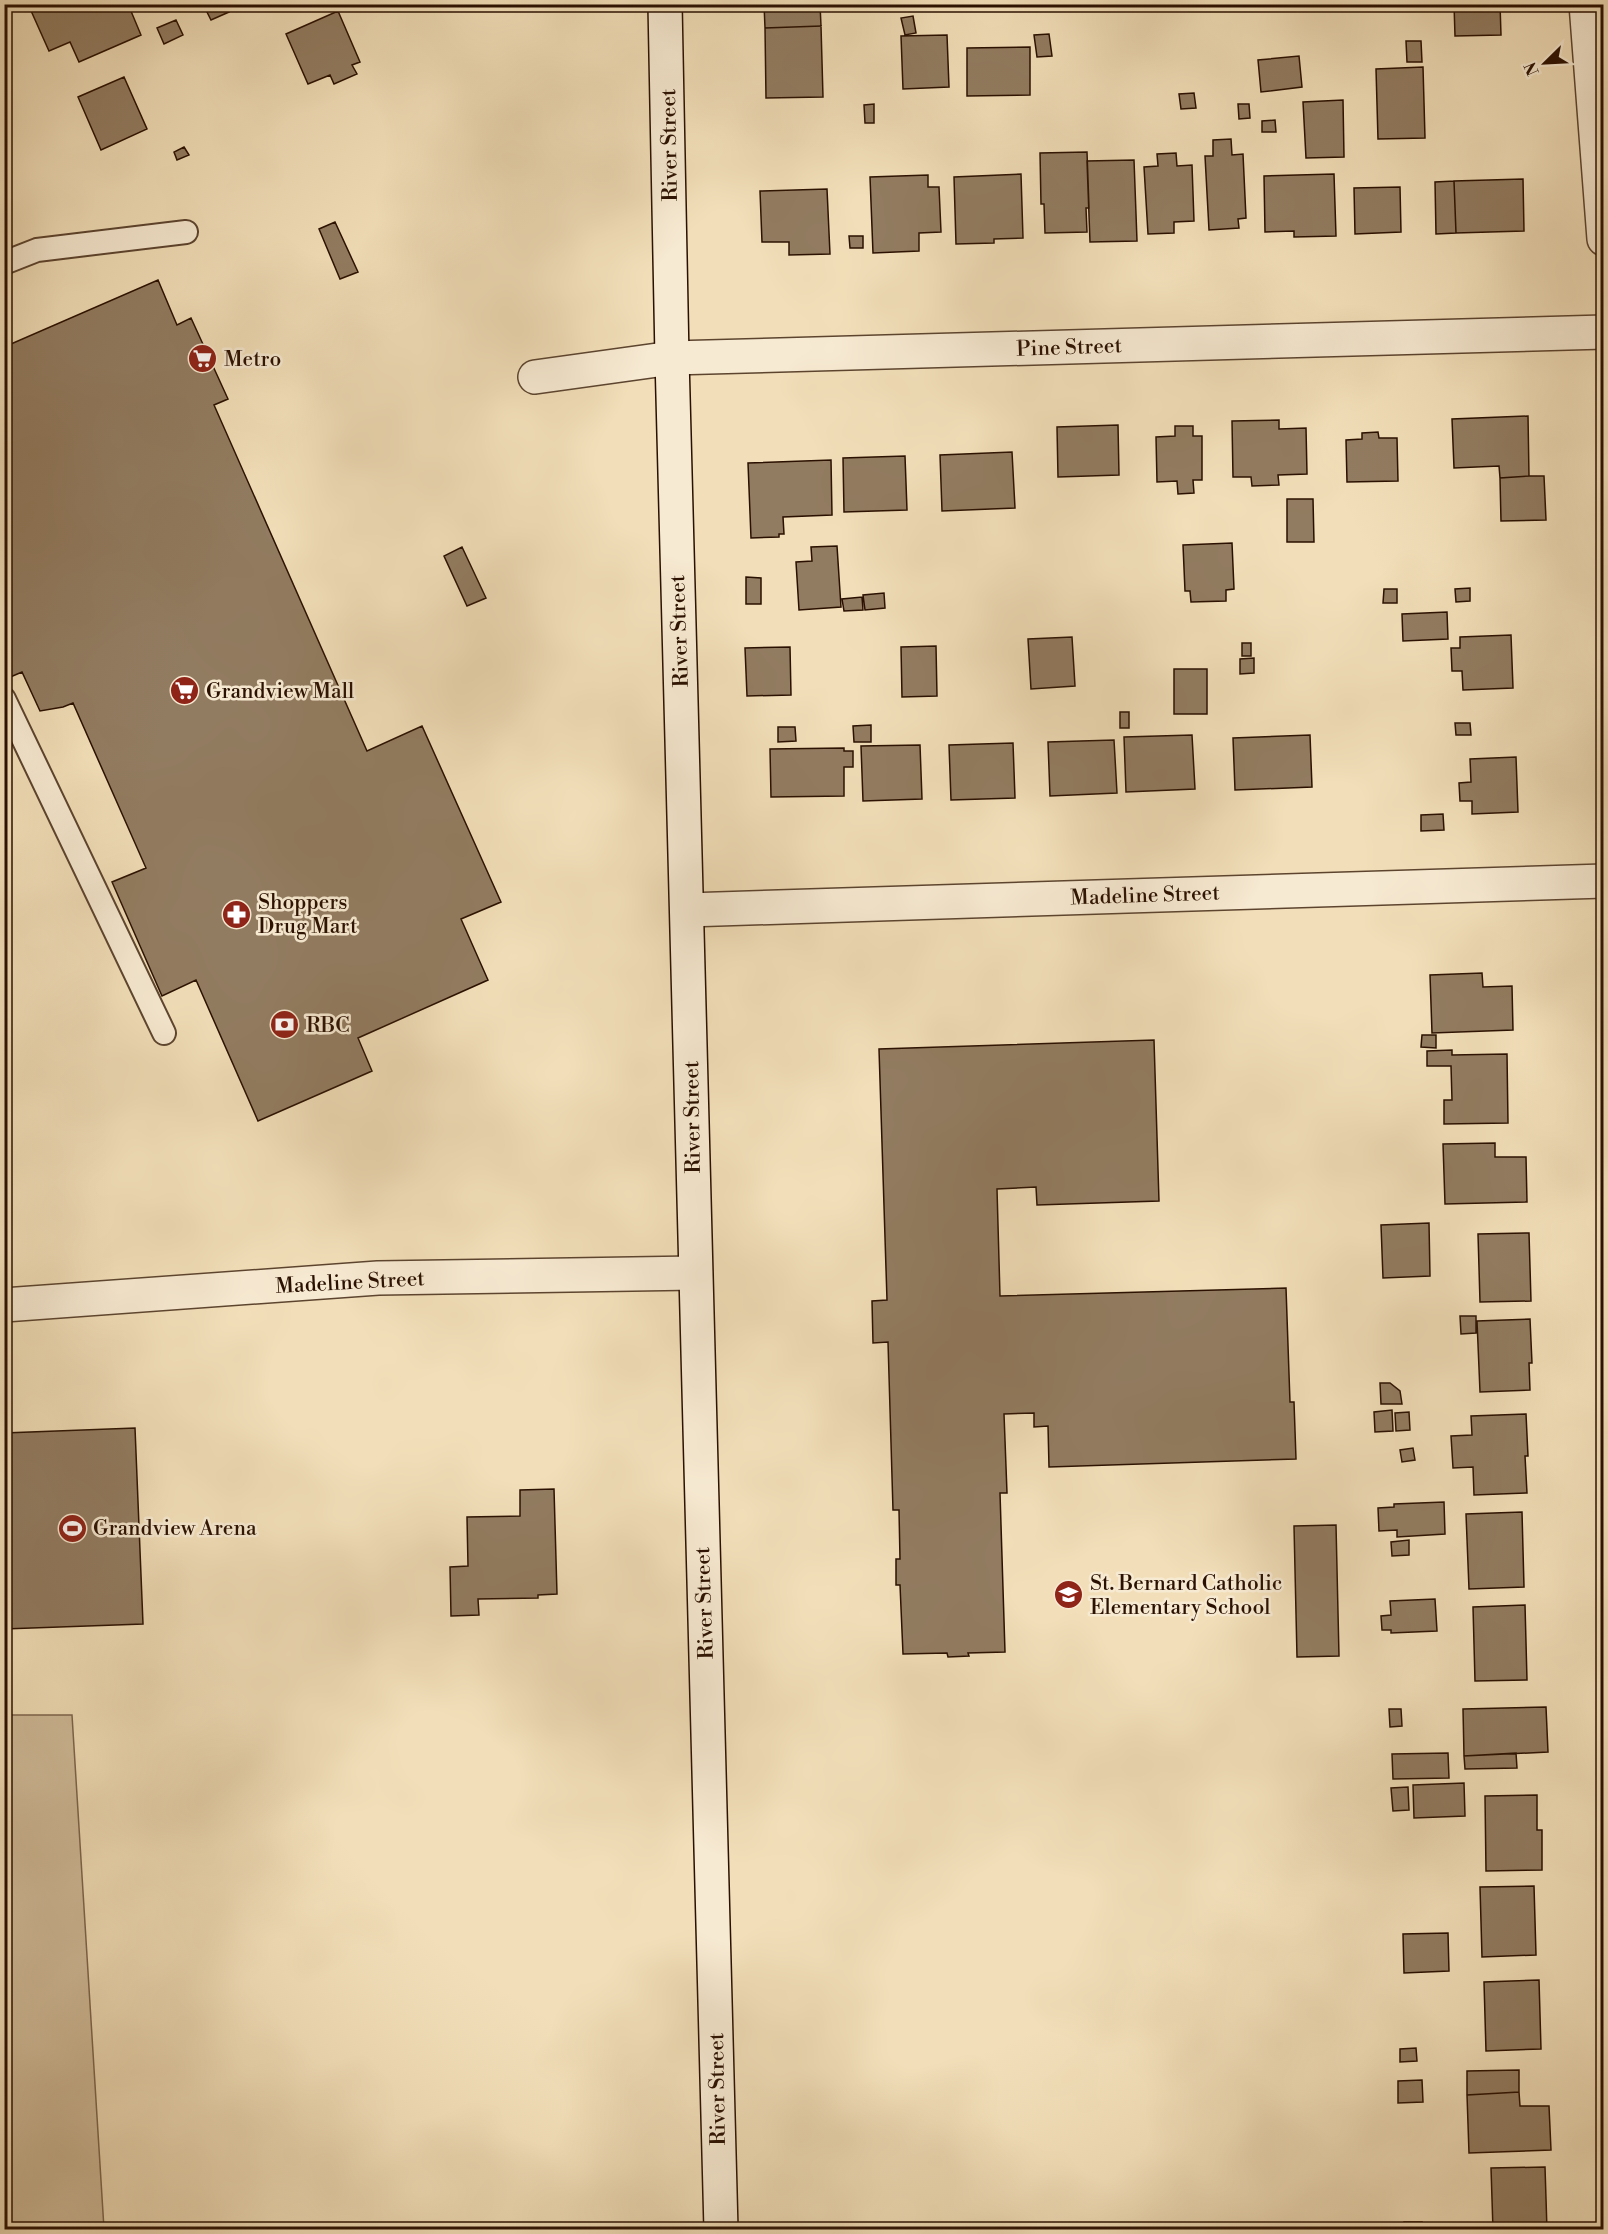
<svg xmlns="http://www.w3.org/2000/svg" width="1608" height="2234" viewBox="0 0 1608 2234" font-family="'Libre Bodoni',serif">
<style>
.green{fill:#d0bc9a;stroke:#7d664e;stroke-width:1.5}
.building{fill:#927c61;stroke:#2a1001;stroke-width:1.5}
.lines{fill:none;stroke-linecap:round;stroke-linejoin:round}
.service-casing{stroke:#5c442f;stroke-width:26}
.minor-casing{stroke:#5c442f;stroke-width:36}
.secondary-casing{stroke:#2a1001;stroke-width:36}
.service{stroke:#f7ead2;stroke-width:22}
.minor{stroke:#f7ead2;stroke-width:33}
.secondary{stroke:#f7ead2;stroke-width:33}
.labels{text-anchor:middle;stroke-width:5;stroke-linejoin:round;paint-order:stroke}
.street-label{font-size:21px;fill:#2a1001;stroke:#f7ead2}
.poi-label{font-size:21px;fill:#2a1001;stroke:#f7ead2;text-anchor:start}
</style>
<rect width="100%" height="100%" fill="#f2dfb9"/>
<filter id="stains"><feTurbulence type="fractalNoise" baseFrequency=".00333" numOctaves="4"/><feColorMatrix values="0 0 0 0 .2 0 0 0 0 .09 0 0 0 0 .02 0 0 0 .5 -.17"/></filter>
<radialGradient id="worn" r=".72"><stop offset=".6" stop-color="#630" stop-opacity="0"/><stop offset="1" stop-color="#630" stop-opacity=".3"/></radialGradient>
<path class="green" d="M5,1715H72L104,2229H5Z"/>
<path class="building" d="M28,4H128L141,35L79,62L70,42L49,51Z
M207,4H226L229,12L211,20L204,6Z
M764,4H820L821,26L765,28Z
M1454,4H1500L1501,35L1455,36Z
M338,11L360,62L352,65L357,74L334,84L330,75L308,84L286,34Z
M913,16L916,33L905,35L901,18Z
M176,20L183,35L164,44L157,28Z
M821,26L823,97L766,98L765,28Z
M1049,34L1052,56L1037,57L1034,35Z
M947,35L949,87L903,89L901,36Z
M1406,41H1421L1422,62H1407Z
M1030,47V95L967,96V48Z
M1299,56L1302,87L1261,92L1258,60Z
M1423,67L1425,138L1378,139L1376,69Z
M124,77L147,129L101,150L78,97Z
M1194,93L1196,108L1181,109L1179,94Z
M1343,100L1344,157L1306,158L1303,102Z
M874,104V123H865L864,105Z
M1238,104H1249L1250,118L1239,119Z
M1275,120L1276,132H1262V121Z
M1231,139L1232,155L1243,154L1246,218L1238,219L1239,228L1209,230L1205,156H1213V140Z
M184,147L189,155L177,160L174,152Z
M1087,152L1089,208H1086L1087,232L1045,233L1044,204H1041L1040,153Z
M1176,153L1177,166L1192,165L1194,221L1174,222V233L1148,234L1144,167L1158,166L1157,154Z
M1134,160L1137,241L1090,242L1087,161Z
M1021,174L1023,238L994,239V243L956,244L954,177Z
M1334,174L1336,236L1294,237V231L1265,232L1264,176Z
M928,175V187H939L941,232L919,233V251L873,253L870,177Z
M1523,179L1524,231L1456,233L1454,181Z
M1454,181L1456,233L1436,234L1435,182Z
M1400,187L1401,232L1355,234L1354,188Z
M827,189L830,254L789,255V242H762L760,191Z
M335,222L358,272L340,279L319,229Z
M849,236H863V248H850Z
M158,280L177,325L191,318L228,399L214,405L367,751L422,726L501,902L461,919L488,980L358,1038L372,1071L258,1121L196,980L162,996L112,882L146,868L73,703L63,707L40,711L22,672L8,678L4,671V347Z
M1528,416L1529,476L1500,478L1499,466L1454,468L1452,419Z
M1279,420V429L1306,428L1307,474L1278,475L1279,485L1252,486L1251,477H1233L1232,421Z
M1118,425L1119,475L1058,477L1057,427Z
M1175,426H1193V436H1202V480H1193L1194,493L1178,494L1177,481L1157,482L1156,437L1175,436Z
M1378,432L1379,438H1397L1398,481L1347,482L1346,440L1362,439V433Z
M1012,452L1015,508L942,511L940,455Z
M905,456L907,510L844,512L843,458Z
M831,460L832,515L783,517L784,534H779V537L751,538L748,463Z
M1529,476H1544L1546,520L1501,521L1500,478Z
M1287,499H1313L1314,542H1287Z
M1232,543L1234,589L1226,590V601L1191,602L1190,591H1185L1183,545Z
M837,546L841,607L799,610L796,562L812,561L811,547Z
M462,547L486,598L467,606L444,556Z
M746,577L761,578V604H746Z
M1470,588V601L1456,602L1455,589Z
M1384,589H1397V603H1383Z
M884,593L885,608L865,610L863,595Z
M862,597L863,610L844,611L842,599Z
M1447,612L1448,639L1403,641L1402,614Z
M1511,635L1513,688L1463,690L1462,671H1452L1451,648H1460V637Z
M1072,637L1075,686L1031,689L1028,639Z
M1242,643H1251V656H1242Z
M936,646L937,696L902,697L901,647Z
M790,647L791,695L747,696L745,648Z
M1254,658V673L1240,674V659Z
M1174,669H1207V714H1174Z
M1120,712H1129V728H1120Z
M1455,723H1470L1471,735H1456Z
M871,725V742H854L853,726Z
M778,727H795L796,741L778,742Z
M1192,735L1195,789L1126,792L1124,737Z
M1310,735L1312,787L1235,790L1233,738Z
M1114,740L1117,793L1050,796L1048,742Z
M1013,743L1015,798L951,800L949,745Z
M920,745L922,799L863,801L861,746Z
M844,748V751H853V767H844V796L771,797L770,749Z
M1516,757L1518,812L1472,814V801H1460L1459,783L1471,782L1470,759Z
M1443,814L1444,830L1421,831V815Z
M1482,973L1483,987L1512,986L1513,1030L1432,1033L1430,975Z
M1422,1035H1436V1048L1421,1047Z
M1154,1040L1159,1201L1037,1205L1036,1187L997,1189L1000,1296L1286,1288L1290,1402H1294L1296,1459L1049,1467L1048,1426L1034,1427V1413L1004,1414L1007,1493H1000L1005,1652L968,1653L969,1656L948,1657L947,1653L903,1654L900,1585H896V1559H900L899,1510H893L888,1342L873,1343L872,1301L887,1300L879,1049Z
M1452,1050V1055L1507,1054L1508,1123L1444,1124V1100H1452L1451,1066H1427V1051Z
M1495,1143V1157H1526L1527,1202L1445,1204L1443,1144Z
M1429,1223L1430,1276L1383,1278L1381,1225Z
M1529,1233L1531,1301L1480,1302L1478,1234Z
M1460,1316H1476V1333L1461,1334Z
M1530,1319L1532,1363H1529L1530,1390L1480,1392L1477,1321Z
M1380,1383H1390L1400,1391L1402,1404H1381Z
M1392,1410L1393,1431L1375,1432L1374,1412Z
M1409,1412L1410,1430L1396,1431L1395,1413Z
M1526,1414L1528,1456H1525L1527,1493L1474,1495L1473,1467L1453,1468L1451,1436L1472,1435L1471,1416Z
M135,1428L143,1624L4,1629V1433Z
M1413,1448L1415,1460L1402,1462L1400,1450Z
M554,1489L557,1594L538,1595V1598L478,1599L479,1615L451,1616L450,1567L468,1566L467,1517L520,1516V1490Z
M1444,1502L1445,1534L1397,1537V1530L1379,1531L1378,1508L1394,1507V1504Z
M1522,1512L1524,1587L1469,1589L1466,1514Z
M1336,1525L1339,1656L1297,1657L1294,1526Z
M1409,1540V1555L1392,1556L1391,1542Z
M1435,1599L1437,1631L1391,1633V1630H1382L1381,1616L1391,1615L1390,1601Z
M1525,1605L1527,1680L1475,1681L1473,1607Z
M1546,1707L1548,1752L1464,1756L1463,1709Z
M1389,1709H1401L1402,1726L1390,1727Z
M1448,1753L1449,1778L1393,1779L1392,1754Z
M1516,1753L1517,1768L1465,1769L1464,1756Z
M1464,1783L1465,1816L1414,1818L1413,1785Z
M1408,1787L1409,1810L1393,1811L1391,1788Z
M1537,1795V1830H1542V1870L1486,1871L1485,1796Z
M1534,1886L1536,1955L1482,1957L1480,1887Z
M1448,1933L1449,1971L1404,1973L1403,1934Z
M1539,1980L1541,2049L1486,2051L1484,1982Z
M1416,2048L1417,2061L1400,2062V2049Z
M1519,2070V2092L1467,2095V2071Z
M1422,2080L1423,2102L1398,2103V2081Z
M1519,2092L1520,2106H1549L1551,2150L1469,2153L1467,2095Z
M1545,2167L1547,2230H1493L1491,2168Z
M1404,2222H1422V2230H1404Z"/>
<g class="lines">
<defs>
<path id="service" d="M4,263L37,250L186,232
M4,699L164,1033"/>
<path id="minor" d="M1586,4L1604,239
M535,377L672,358L1604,332
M687,910L1604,881
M4,1305L378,1278L695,1273"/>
<path id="secondary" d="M665,4L672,358L721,2230"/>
</defs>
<use href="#service" class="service-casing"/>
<use href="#minor" class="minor-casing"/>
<use href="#secondary" class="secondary-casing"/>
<use href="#service" class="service"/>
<use href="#minor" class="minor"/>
<use href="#secondary" class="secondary"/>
</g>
<defs>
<symbol id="supermarket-disc" viewBox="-11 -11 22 22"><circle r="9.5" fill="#8f2418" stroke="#f7ead2"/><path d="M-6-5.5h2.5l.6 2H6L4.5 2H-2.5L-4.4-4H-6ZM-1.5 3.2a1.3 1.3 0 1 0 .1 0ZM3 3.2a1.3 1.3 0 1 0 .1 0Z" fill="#fff"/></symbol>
<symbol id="pharmacy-disc" viewBox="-11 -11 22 22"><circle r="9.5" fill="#8f2418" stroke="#f7ead2"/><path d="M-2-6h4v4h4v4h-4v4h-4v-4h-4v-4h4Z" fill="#fff"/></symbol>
<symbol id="bank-disc" viewBox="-11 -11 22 22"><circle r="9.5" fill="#8f2418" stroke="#f7ead2"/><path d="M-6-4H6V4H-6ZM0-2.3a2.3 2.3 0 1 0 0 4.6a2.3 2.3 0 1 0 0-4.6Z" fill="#fff"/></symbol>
<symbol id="stadium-disc" viewBox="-11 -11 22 22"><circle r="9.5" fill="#8f2418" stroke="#f7ead2"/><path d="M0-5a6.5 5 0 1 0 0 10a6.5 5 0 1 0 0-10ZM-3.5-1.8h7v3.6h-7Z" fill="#fff"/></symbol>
<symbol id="school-disc" viewBox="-11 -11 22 22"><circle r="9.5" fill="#8f2418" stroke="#f7ead2"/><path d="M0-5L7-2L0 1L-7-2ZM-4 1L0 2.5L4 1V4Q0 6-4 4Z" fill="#fff"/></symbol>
</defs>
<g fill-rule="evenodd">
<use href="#supermarket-disc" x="186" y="342" width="33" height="33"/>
<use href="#supermarket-disc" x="168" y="674" width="33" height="33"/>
<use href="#pharmacy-disc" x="220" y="898" width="33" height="33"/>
<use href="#bank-disc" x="268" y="1008" width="33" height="33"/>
<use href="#stadium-disc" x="56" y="1512" width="33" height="33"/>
<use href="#school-disc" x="1052" y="1578" width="33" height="33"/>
</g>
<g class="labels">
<g class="street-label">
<text transform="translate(669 145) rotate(-91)" y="7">River Street</text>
<text transform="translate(1069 347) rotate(-2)" y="7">Pine Street</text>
<text transform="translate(679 631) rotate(-92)" y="7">River Street</text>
<text transform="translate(1145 895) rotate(-2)" y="7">Madeline Street</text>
<text transform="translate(692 1117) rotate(-91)" y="7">River Street</text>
<text transform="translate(350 1282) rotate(-3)" y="7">Madeline Street</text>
<text transform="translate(704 1603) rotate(-92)" y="7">River Street</text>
<text transform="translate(717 2089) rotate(-91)" y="7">River Street</text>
</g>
<g class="poi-label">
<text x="224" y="366">Metro</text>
<text x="206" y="698">Grandview Mall</text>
<text x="258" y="909">Shoppers<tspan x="258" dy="24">Drug Mart</tspan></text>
<text x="306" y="1032">RBC</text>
<text x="93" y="1535">Grandview Arena</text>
<text x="1090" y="1590">St. Bernard Catholic<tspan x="1090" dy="24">Elementary School</tspan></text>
</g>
</g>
<rect width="1608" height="2234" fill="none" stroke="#f2dfb9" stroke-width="24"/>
<rect x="6" y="6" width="1596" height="2222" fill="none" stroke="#2a1001" stroke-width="3"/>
<rect x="12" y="12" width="1584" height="2210" fill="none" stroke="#2a1001" stroke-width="1.5"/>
<g transform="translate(1545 63) rotate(246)" stroke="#f7ead2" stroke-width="4.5" paint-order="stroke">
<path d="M0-4.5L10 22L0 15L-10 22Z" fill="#2a1001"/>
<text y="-9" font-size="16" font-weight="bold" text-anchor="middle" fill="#2a1001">N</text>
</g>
<rect width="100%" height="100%" filter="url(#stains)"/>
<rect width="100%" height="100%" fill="url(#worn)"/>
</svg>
